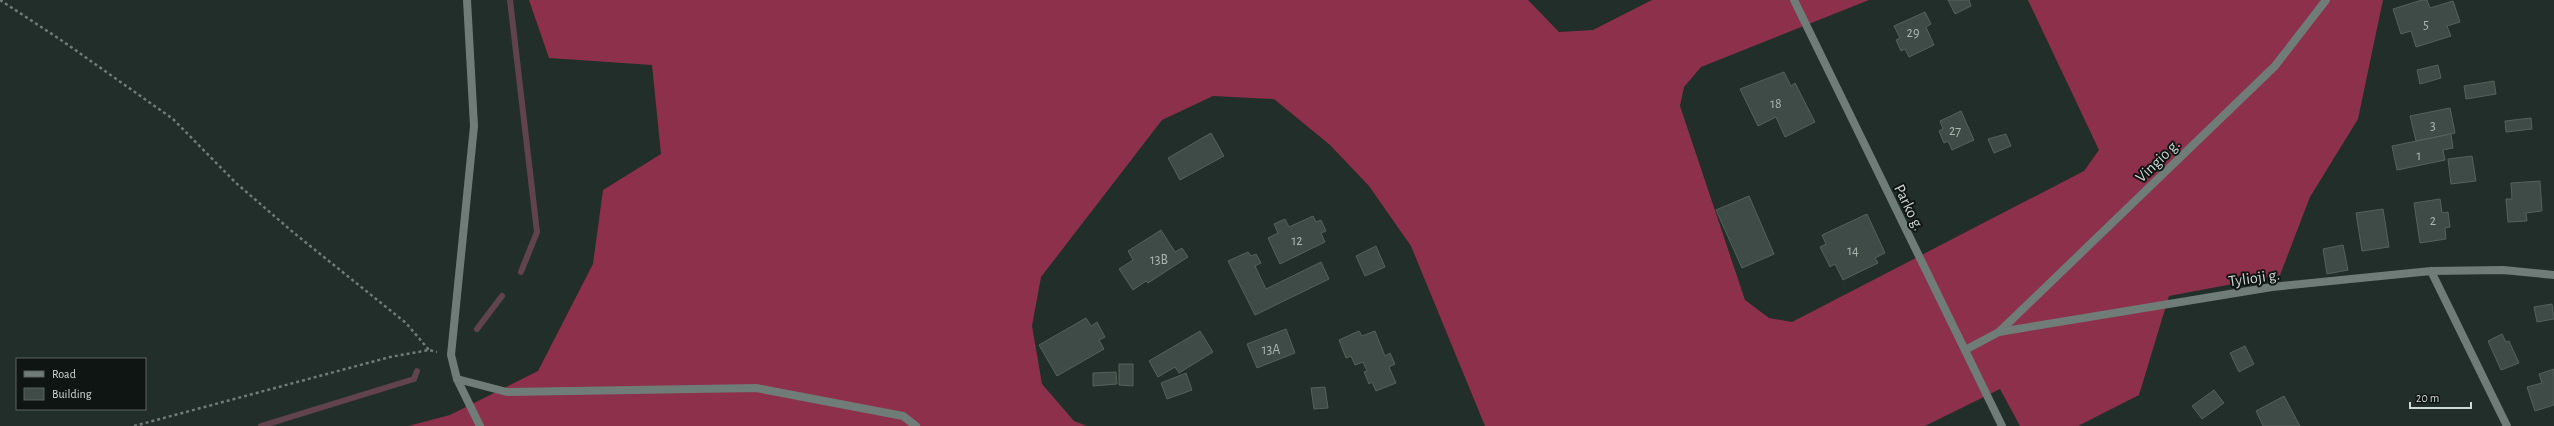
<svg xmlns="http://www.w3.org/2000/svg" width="2554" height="426" viewBox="0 0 2554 426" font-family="'Alegreya Sans',sans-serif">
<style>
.forest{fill:#8d304c}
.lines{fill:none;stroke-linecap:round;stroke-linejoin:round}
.stream{stroke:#61434d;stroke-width:6}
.building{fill:#3e4b46;stroke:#54625c}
.path{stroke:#717b77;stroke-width:2.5;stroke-dasharray:3 3;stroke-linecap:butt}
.street{stroke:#6f7c77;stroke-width:8}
.labels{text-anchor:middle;stroke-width:4;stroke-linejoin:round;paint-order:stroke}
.number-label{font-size:14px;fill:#acb5b0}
.street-label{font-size:16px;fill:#d0d8d4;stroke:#0f1513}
</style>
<rect width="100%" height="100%" fill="#222e29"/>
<path class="forest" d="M529,0H1528L1559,32L1593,30L1652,0H1869L1701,67L1684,87L1680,106L1745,300L1769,318L1792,322L2084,171L2099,150L2028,0H2383L2358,119L2310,197L2280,275L2169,296L2139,395L2078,426H2020L2000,389L1925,426H1485L1411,246L1369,186L1330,145L1274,99L1213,96L1162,120L1041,277L1032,326L1042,384L1074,421L1087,426H408L450,415L538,371L593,264L603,190L661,154L652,65L549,58Z"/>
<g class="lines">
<path class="stream" d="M510,0L537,232L521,272
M477,329L502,296
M261,426L414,379L417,371"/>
</g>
<path class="building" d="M1948,0H1969L1971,6L1955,14Z
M2422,0H2427L2430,8L2453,1L2460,22L2447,26L2451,36L2416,47L2411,31L2401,34L2393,9Z
M1925,12L1931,24L1926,27L1934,45L1909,57L1905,49L1901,51L1896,40L1900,38L1894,26Z
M2438,65L2441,78L2420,84L2417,70Z
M1784,72L1791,86L1795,83L1815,122L1785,137L1776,117L1758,126L1740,89Z
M2494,81L2496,94L2466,99L2464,86Z
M2450,108L2455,133L2416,141L2410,116Z
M1961,111L1974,140L1952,150L1948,141L1944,143L1939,131L1943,129L1940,121Z
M2531,118L2532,129L2506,132L2505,121Z
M1211,133L1224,156L1180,180L1168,158Z
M2006,134L2011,146L1994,153L1988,139Z
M2451,134L2453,148L2443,150L2445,160L2397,170L2392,146Z
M2472,156L2476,181L2451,184L2448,159Z
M2540,181L2542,211L2526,213L2527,221L2508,222L2506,199H2512L2511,183Z
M1749,196L1774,254L1742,268L1716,210Z
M2440,199L2442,213L2448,212L2450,227L2445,228L2446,239L2420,243L2414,203Z
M2383,209L2389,247L2362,251L2356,213Z
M1867,214L1885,253L1875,258L1878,263L1843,280L1835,264L1830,267L1820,247L1826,244L1822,235Z
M1313,216L1316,222L1321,220L1326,231L1321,233L1325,242L1280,264L1268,238L1278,233L1274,224L1285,219L1289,227Z
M1161,230L1175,252L1182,248L1188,257L1148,283L1146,281L1133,290L1119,269L1133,260L1128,251Z
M2343,245L2348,270L2327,274L2323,249Z
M1376,246L1385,267L1365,276L1356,256Z
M1248,252L1251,256L1256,254L1261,263L1255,266L1266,289L1321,262L1329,279L1255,315L1228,261Z
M2552,304L2554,319L2537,322L2534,307Z
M1086,318L1091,326L1097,322L1105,337L1099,340L1104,349L1057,376L1039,345Z
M1286,329L1295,353L1257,368L1247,344Z
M1200,331L1213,352L1179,373L1175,367L1158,377L1149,361Z
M1359,331L1362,336L1375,331L1385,356L1390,353L1395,364L1389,367L1396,383L1376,391L1372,382L1369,384L1364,372L1367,371L1363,362L1355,365L1351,356L1346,358L1339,340Z
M2502,334L2506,342L2509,341L2519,363L2501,370L2488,341Z
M2245,346L2254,364L2239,372L2230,353Z
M1119,364H1133V386L1119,385Z
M2554,369V405L2535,411L2527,387L2542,383L2539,374Z
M1116,372L1117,384L1093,386V373Z
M1186,373L1192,390L1167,399L1161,383Z
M1325,387L1328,408L1314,409L1311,388Z
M2214,390L2224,403L2202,419L2192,406Z
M2284,396L2300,426H2263L2256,411Z"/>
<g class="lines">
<path class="path" d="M0,0L61,40L173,119L236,183L294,233L406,323L429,350
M134,426L390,357L429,350L437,352"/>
<path class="street" d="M467,0L474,126L451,355L457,379L480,426
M1794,0L2002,426
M2431,271L2507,426
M1999,332L2275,66L2326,0
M1965,350L1999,332L2272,287L2431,271L2503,270L2554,275
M457,379L507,392L756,388L903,416L916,426"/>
</g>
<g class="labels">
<g class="number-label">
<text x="2426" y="29">5</text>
<text x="1913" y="37">29</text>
<text x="1776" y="108">18</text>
<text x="2433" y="130">3</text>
<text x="1955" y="135">27</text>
<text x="2419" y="160">1</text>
<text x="2433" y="225">2</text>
<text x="1297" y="245">12</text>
<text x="1853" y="255">14</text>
<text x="1159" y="264">13B</text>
<text x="1271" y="354">13A</text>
</g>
<g class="street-label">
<text transform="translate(2157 160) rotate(-44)" y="6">Vingio g.</text>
<text transform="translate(1910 207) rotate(64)" y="6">Parko g.</text>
<text transform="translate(2254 277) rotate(-8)" y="6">Tylioji g.</text>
</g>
</g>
<rect x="16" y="358" width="130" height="52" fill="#0f1513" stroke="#5c6360"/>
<rect x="24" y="371" width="20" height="6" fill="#6f7c77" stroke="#5c6360"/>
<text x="52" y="378" font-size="12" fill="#d0d8d4">Road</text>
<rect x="24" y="388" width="20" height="12" fill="#3e4b46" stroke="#5c6360"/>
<text x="52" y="398" font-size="12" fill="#d0d8d4">Building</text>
<path d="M2410 402v6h61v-6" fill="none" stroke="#d0d8d4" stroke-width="2"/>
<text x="2416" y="402" font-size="12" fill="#d0d8d4" stroke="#0f1513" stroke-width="3" paint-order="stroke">20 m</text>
</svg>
